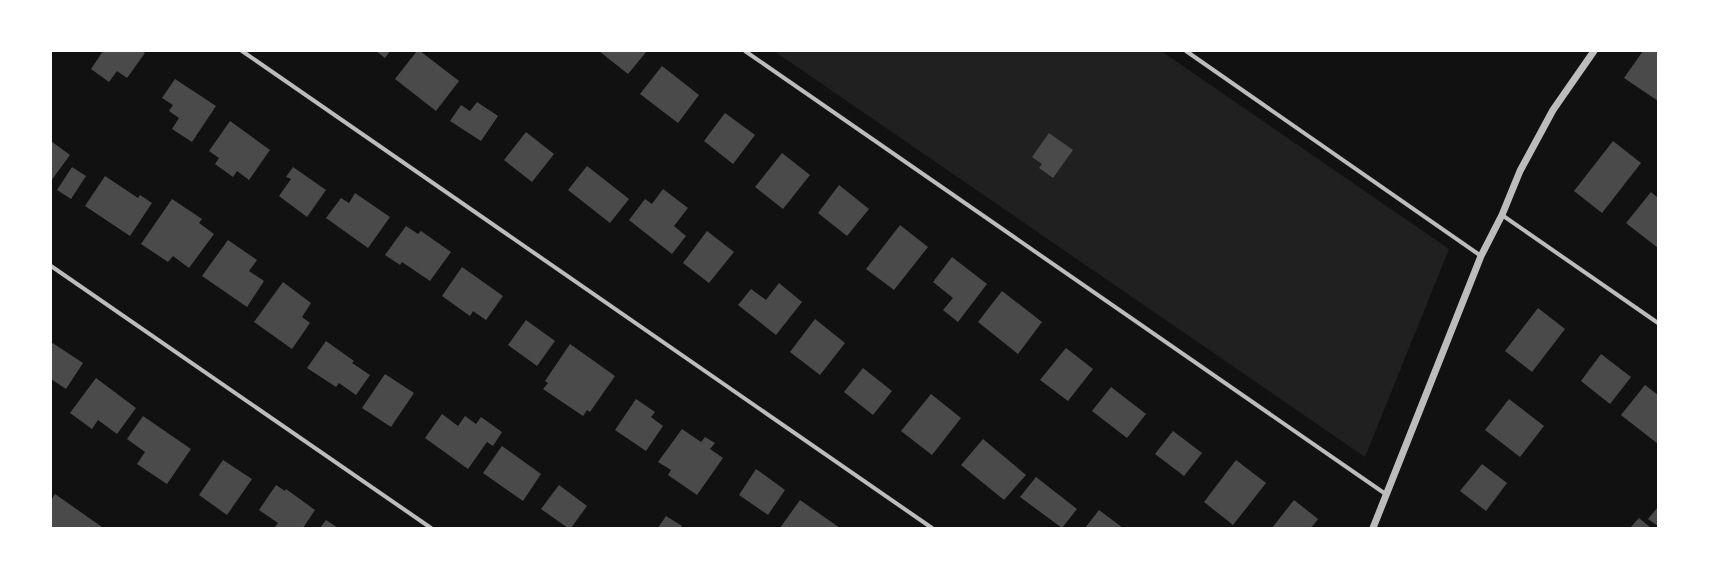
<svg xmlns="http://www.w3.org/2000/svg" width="1709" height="579" viewBox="0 0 1709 579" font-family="Roboto,sans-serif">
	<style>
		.green { fill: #202020 }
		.building { fill: #4a4a4a }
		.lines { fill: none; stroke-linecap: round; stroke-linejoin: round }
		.minor { stroke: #bcbcbc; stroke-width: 4 }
		.tertiary { stroke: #bcbcbc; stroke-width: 7 }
	</style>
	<rect width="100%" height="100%" fill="#111"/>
	<path class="green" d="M774,51h387l288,198 -84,208z"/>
	<g class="building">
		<path d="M103,51h39l3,2 -18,25 -10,-7 -8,11 -18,-13z"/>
		<path d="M376,51h14l-5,7z"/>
		<path d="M417,51h3l39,30 -23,30 -41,-32z"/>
		<path d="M599,51h48l-19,23z"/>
		<path d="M1643,51h15v50l-34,-23z"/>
		<path d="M662,66l37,29 -21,28 -38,-29z"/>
		<path d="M175,79l41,27 -24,36 -20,-13 7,-11 -10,-7 4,-6 -11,-7z"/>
		<path d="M477,102l21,14 -17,25 -31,-20 11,-16 9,6z"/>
		<path d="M725,113l30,22 -22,29 -29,-23z"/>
		<path d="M230,121l40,29 -21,30 -12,-9 -4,6 -18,-13 4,-6 -10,-7z"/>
		<path d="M526,132l28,22 -22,28 -28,-22z"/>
		<path d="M1049,133l24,17 -20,28 -14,-10 3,-4 -10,-7z"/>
		<path d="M51,141l19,14 -19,26z"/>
		<path d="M1613,141l28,22 -39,50 -28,-22z"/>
		<path d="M782,153l28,22 -27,34 -28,-22z"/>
		<path d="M587,166l42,33 -19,24 -42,-33z"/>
		<path d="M72,167l14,9 -15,23 -14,-9z"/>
		<path d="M293,167l33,23 -19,27 -28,-21 12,-17 -5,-2z"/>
		<path d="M105,176l33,22 2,-3 12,8 -22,33 -45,-30z"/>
		<path d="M839,185l30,24 -22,27 -29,-23z"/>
		<path d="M663,189l25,19 -14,18 12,10 -14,18 -43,-34 16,-21 7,5z"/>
		<path d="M1651,192l7,6v50l-32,-25z"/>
		<path d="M355,193l35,24 -22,31 -42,-30 15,-20 8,5z"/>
		<path d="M172,199l30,20 -3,4 15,11 -25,34 -16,-12 -5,6 -27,-18z"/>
		<path d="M900,225l28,22 -34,43 -28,-21z"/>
		<path d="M406,226l12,8 3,-3 30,21 -21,29 -28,-19 -2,3 -15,-10z"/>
		<path d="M707,231l27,21 -25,31 -26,-20z"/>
		<path d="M228,240l29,20 -8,11 15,10 -17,26 -45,-31z"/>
		<path d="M952,257l35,27 -29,38 -15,-12 10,-12 -20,-16z"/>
		<path d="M462,267l41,29 -17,24 -13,-9 -3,5 -28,-20z"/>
		<path d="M283,282l28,21 -9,14 8,6 -18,26 -38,-27z"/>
		<path d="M779,283l23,19 -26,33 -38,-30 13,-16 15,11z"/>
		<path d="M1002,291l40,31 -24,32 -40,-32z"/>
		<path d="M1538,308l27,21 -33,43 -27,-21z"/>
		<path d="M815,319l30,24 -25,32 -30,-23z"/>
		<path d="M526,320l29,21 -18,25 -29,-21z"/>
		<path d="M326,341l28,20 -2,2 18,12 -14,20 -17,-12 -3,4 -29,-19z"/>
		<path d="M51,342l32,21 -17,26 -15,-10z"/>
		<path d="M570,344l45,32 -25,36 -3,-2 -4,6 -40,-27 5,-6 -3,-2z"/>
		<path d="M1066,348l27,21 -25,32 -28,-21z"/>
		<path d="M1601,354l30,23 -21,27 -29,-23z"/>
		<path d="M863,368l29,23 -19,24 -29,-23z"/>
		<path d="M385,374l29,19 -23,34 -29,-19z"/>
		<path d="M96,378l40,30 -19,26 -19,-14 -6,9 -22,-16z"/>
		<path d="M1645,385l13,10v49l-37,-29z"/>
		<path d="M1111,387l35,27 -19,24 -35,-27z"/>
		<path d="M931,394l30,24 -29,37 -31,-24z"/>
		<path d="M636,399l19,13 -4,5 12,9 -17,25 -31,-21z"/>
		<path d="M1509,399l35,27 -24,31 -35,-27z"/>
		<path d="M442,414l16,12 7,-10 11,8 5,-7 21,15 -9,14 -6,-4 -19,27 -43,-31z"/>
		<path d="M143,416l48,33 -24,35 -30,-20 8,-12 -18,-13z"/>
		<path d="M682,429l19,13 4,-5 10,6 -5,6 13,9 -26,37 -29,-20 3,-5 -13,-8z"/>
		<path d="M1173,431l29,22 -18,23 -29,-22z"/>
		<path d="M983,439l43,36 -22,25 -43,-35z"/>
		<path d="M502,446l39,28 -18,27 -40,-28z"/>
		<path d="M223,460l29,19 -25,36 -28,-20z"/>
		<path d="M1236,460l30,23 -33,42 -29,-23z"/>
		<path d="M1482,464l25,19 -21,28 -26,-20z"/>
		<path d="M756,469l29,21 -17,25 -29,-20z"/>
		<path d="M1036,477l41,32 -15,19 -42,-31z"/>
		<path d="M276,485l9,6 1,-2 29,21 -12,18h-29l4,-5 -19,-13z"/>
		<path d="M559,485l28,21 -16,22h-3l-27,-19z"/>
		<path d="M55,494l47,33 -51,1v-28z"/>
		<path d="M800,500l40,28h-60z"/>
		<path d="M1294,500l24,19 -7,9h-39z"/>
		<path d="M1658,507v19l-10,-7z"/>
		<path d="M1099,510l24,18h-38z"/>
		<path d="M666,516l16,10 -1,2h-23z"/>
		<path d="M1639,518l12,10h-21z"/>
		<path d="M326,520l12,8h-18z"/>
	</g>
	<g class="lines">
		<g class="minor">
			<path d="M242,51l690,477"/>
			<path d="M745,51l642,444"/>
			<path d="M1186,51l295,205"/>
			<path d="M1502,215l156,108"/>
			<path d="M51,266l380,262"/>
		</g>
		<path class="tertiary" d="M1373,528l108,-272 21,-41 18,-44 33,-61 41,-59"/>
	</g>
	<rect width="1709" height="579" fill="none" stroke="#ffffff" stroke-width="104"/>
</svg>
